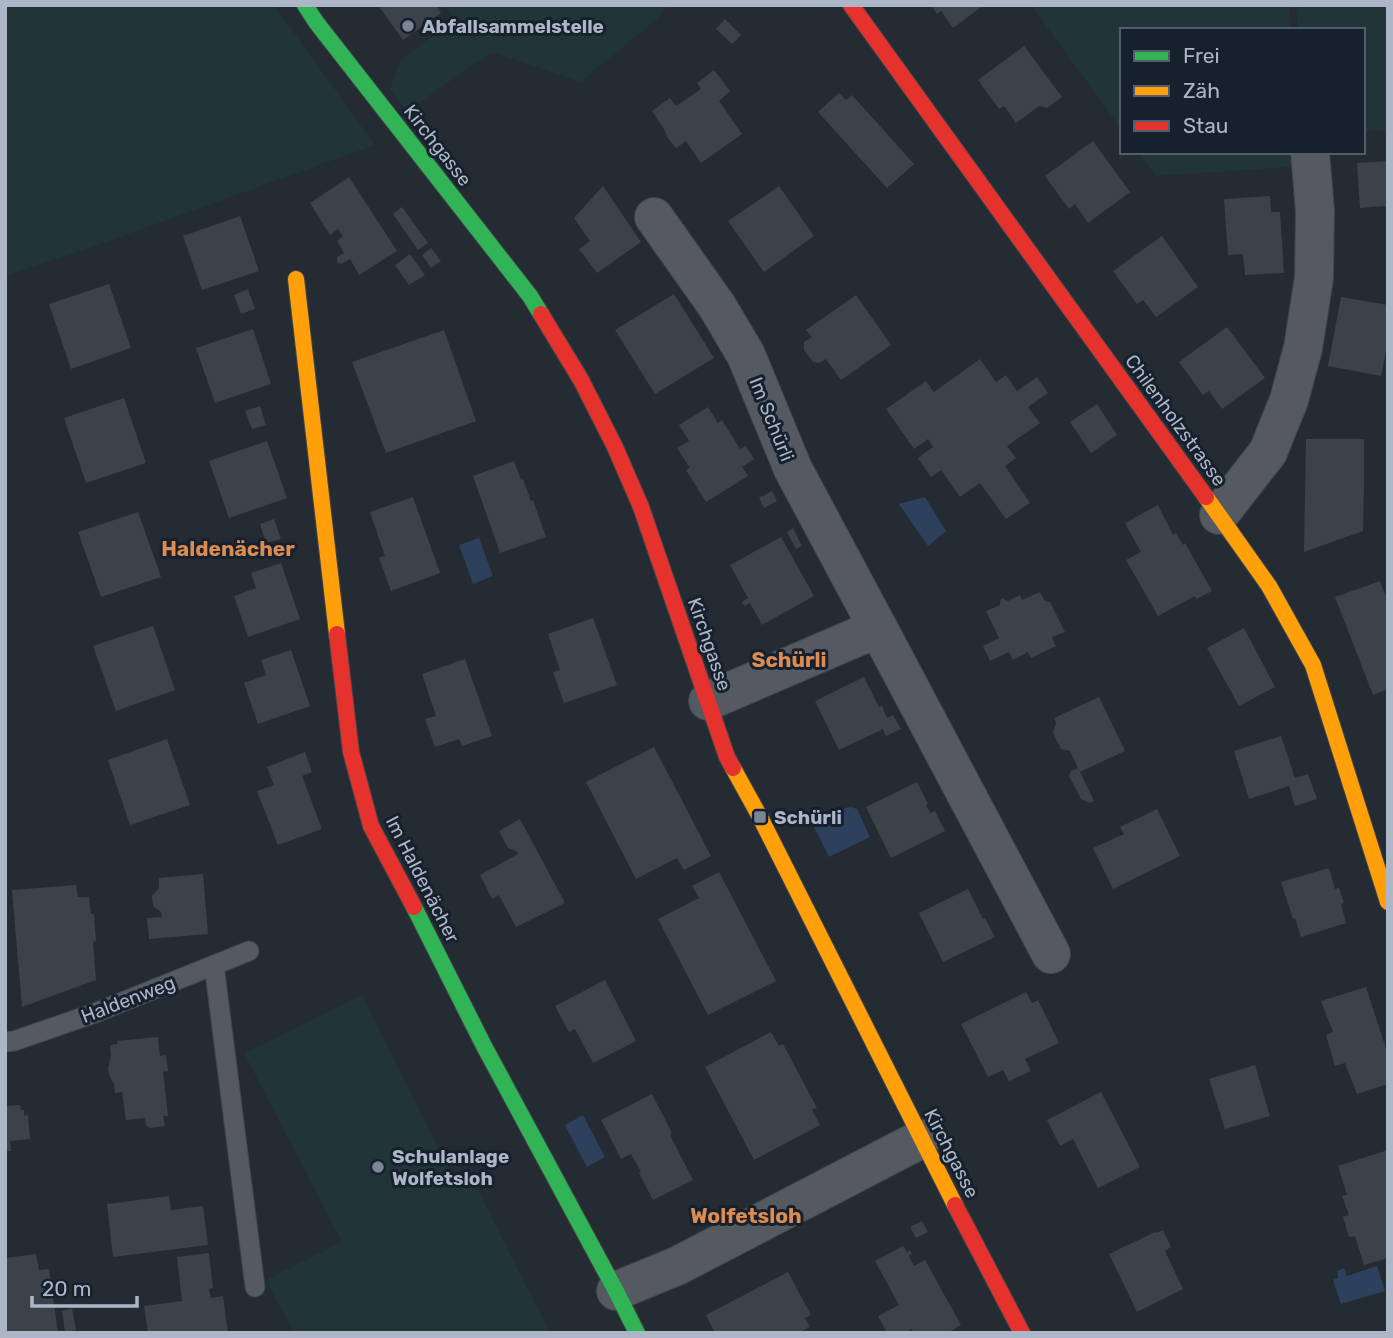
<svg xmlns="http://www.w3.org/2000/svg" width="1393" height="1338" viewBox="0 0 1393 1338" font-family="Rubik,sans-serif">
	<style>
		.green { fill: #213539 }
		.water { fill: #2d415c }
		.building { fill: #3c4249 }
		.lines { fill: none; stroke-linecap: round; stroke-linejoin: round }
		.lane-casing { stroke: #40454b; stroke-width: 21 }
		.street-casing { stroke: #40454b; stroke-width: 40 }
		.fast-casing { stroke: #40454b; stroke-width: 18 }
		.slow-casing { stroke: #40454b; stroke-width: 18 }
		.jam-casing { stroke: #40454b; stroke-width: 18 }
		.lane { stroke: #545962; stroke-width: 19 }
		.street { stroke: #545962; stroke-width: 38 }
		.fast { stroke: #30b455; stroke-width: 16 }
		.slow { stroke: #ff9f0a; stroke-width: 16 }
		.jam { stroke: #e5322d; stroke-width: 16 }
		.poi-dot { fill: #7c8593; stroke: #17212e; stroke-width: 2.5 }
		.labels { text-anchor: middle; stroke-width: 6; stroke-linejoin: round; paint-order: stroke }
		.poi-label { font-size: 19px; font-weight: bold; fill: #acb6c6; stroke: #17212e; text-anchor: start }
		.street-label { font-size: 19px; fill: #acb6c6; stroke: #17212e }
		.neighbourhood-label { font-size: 21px; font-weight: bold; fill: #dd8c51; stroke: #17212e }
	</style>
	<rect width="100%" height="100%" fill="#242b33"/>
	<g class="green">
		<path d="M5,5h269l101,140 -297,107 -73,24z"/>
		<path d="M445,5h223l-11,14 -77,63 -88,-30 -85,59 -17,-22 11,-30 54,-39z"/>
		<path d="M1031,5h258l2,25h-169v100z"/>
		<path d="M1296,5h92v125l-25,2v-102h-65z"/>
		<path d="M1138,152h162l1,14 -145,10z"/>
		<path d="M362,995l95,190 15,-7 78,155h-256l-28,-53 76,-38 -98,-189z"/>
	</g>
	<g class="water">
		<path d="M925,497l21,34 -18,15 -29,-42z"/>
		<path d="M479,538l14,38 -20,8 -14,-39z"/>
		<path d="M851,807l6,2 13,28 -41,20 -15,-30 12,-5 13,-12z"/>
		<path d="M583,1115l22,42 -18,10 -22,-42z"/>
		<path d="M1377,1266l8,25 -44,13 -8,-24 5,-2 -1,-7 7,-3 3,8z"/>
	</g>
	<g class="building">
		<path d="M378,5h58l5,8 -38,27z"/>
		<path d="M931,5h53l-31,23 -12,-17 -4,3z"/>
		<path d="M725,19l16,16 -9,9 -16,-15z"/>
		<path d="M1024,46l38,51 -15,11 -8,-2 -23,17 -12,-17 -5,3 -21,-29z"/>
		<path d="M714,70l16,21 -11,10 23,33 -41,29 -15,-22 -10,7 -9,-11 -3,-8 -12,-18 18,-13 6,8 25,-17 -4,-6z"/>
		<path d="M839,93l7,7 6,-5 62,69 -27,24 -69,-76z"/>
		<path d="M1093,141l37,51 -42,31 -13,-19 -6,5 -24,-33z"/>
		<path d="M1388,161v48l-3,-3 -25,2 -3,-45z"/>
		<path d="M349,177l48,74 -38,24 -9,-16 -9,5 -4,-2v-5l7,-4 -7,-12 6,-5 -5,-7 -8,6 -20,-32z"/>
		<path d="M603,186l38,56 -44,31 -18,-24 11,-8 -16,-23z"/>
		<path d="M779,186l35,50 -50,36 -36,-51z"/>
		<path d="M1270,196l1,16h9l4,61 -39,2 -2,-21 -15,1 -4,-56z"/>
		<path d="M402,207l26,36 -10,7 -25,-36z"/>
		<path d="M240,216l19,55 -57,19 -19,-54z"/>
		<path d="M1162,236l36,51 -42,30 -13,-17 -6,4 -24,-33z"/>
		<path d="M431,248l10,13 -10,7 -9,-13z"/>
		<path d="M410,254l15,21 -16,10 -14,-20z"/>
		<path d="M109,284l22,64 -60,21 -22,-65z"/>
		<path d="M248,289l7,20 -14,5 -7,-19z"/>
		<path d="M674,294l40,64 -59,36 -40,-64z"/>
		<path d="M856,295l35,50 -50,35 -15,-21 -7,4 -6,-1 -9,-12v-8l8,-5 -6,-7z"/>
		<path d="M1341,297l47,8v36l-7,35 -53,-10z"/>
		<path d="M1227,327l38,51 -43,31 -13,-18 -6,4 -24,-33z"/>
		<path d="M253,329l18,55 -56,19 -19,-55z"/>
		<path d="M444,330l32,91 -90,32 -34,-91z"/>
		<path d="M980,359l16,23 10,-7 11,16 20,-14 11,16 -20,14 12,16 -33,23 9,12 -11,8 25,37 -24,16 -26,-36 -20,14 -19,-27 -10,7 -13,-19 15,-11 -5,-8 -14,10 -28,-40 40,-28 8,11z"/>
		<path d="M124,398l22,65 -60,20 -22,-65z"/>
		<path d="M1097,404l20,31 -26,18 -21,-31z"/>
		<path d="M260,406l6,19 -14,4 -7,-18z"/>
		<path d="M708,407l10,16 4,-3 18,29 6,-3 8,13 -12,8 6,9 -42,26 -20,-32 4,-2 -13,-20 12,-7 -10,-16z"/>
		<path d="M1306,439h58v48l-1,44 -59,21z"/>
		<path d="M267,441l20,57 -58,20 -20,-57z"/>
		<path d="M514,461l7,19 2,-1 8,22 2,-1 13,37 -46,16 -27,-77z"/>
		<path d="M772,491l5,10 -13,7 -5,-10z"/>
		<path d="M413,497l27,76 -49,18 -12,-33 6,-2 -15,-44z"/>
		<path d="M1158,505l15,30 3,-2 7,12 2,-2 27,48 -16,8 -1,-3 -37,20 -32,-56 15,-8 -16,-29z"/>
		<path d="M138,512l23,65 -60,20 -23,-65z"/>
		<path d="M274,519l7,20 -15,4 -6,-19z"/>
		<path d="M793,528l9,18 -6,3 -9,-17z"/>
		<path d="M781,537l33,59 -52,29 -12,-22 -5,3 -3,-4 6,-4 -18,-33z"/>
		<path d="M281,563l19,56 -52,18 -14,-41 22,-8 -5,-15z"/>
		<path d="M1380,581l8,21v87l-15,6 -38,-98z"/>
		<path d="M1040,592l5,9 5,1 15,30 -13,5 4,9 -25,12 -3,-6 -15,8 -4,-8 -19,9 -7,-15 16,-8 -13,-27 14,-6 1,-7 7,3 12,-6 2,5z"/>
		<path d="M593,618l24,67 -53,18 -11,-31 7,-2 -12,-36z"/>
		<path d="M153,626l22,64 -59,21 -23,-65z"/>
		<path d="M1244,628l31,59 -36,19 -32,-58z"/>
		<path d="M291,650l19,56 -52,18 -14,-41 22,-8 -5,-15z"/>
		<path d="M465,659l27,77 -30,10 -3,-7 -24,8 -10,-28 11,-3 -14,-42z"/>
		<path d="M864,677l15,30 3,-1 5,12 6,-3 8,14 -15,7 -3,-7 -44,21 -24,-49z"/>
		<path d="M1099,697l26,54 -45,21 14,29 -4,2 -9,-4 -12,-23 2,-5 7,-3 -8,-17 -9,-2 -8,-16 3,-10 -2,-5z"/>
		<path d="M1281,736l14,42 13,-4 9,25 -22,7 -6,-20 -40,13 -15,-48z"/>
		<path d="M167,739l23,66 -60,20 -22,-65z"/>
		<path d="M654,747l57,109 -27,14 -7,-12 -41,21 -50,-97z"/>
		<path d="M305,752l7,20 -10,4 20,53 -44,16 -21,-54 17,-6 -7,-18z"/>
		<path d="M917,782l11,22 -2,1 4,8 5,-2 10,20 -54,27 -25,-51z"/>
		<path d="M1157,809l23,47 -67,33 -20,-41 31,-14 -4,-7z"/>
		<path d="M520,819l45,84 -49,24 -17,-32 -7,4 -12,-24 38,-21 -2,-3 -8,-3 -9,-17z"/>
		<path d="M1329,868l6,21 4,-1 5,15 -3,1 5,19 -45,14 -6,-19 -2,1 -12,-37z"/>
		<path d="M719,872l57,109 -68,34 -50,-96 41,-21 -7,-12z"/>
		<path d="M203,874l5,60 -59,5 -2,-21 15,-1 -1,-5 -8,-6 -1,-10 7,-8v-10z"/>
		<path d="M76,885l2,12h11l2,17h3l2,27 -3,1 3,38 -74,27 -10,-117z"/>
		<path d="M968,889l15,30 2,-1 10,19 -52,25 -24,-49z"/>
		<path d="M605,980l31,61 -43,22 -18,-34 -6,3 -14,-26z"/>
		<path d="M1366,987l22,68v29l-31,10 -12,-31 -10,3 -9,-31 7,-3 -12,-31z"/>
		<path d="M1026,992l6,11 6,-3 21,43 -34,16 6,12 -22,10 -6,-11 -15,7 -27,-53z"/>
		<path d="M771,1032l8,14 4,-2 34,64 -5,2 8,15 -66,35 -49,-93z"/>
		<path d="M158,1037l2,19 6,-1 2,16 -5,1 5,44h-5l2,10 -15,2 -4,-3 -1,-7 -19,2 -4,-28 -7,1 -1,-9 -4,-7 -2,-8 3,-14 -1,-10 7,-1v-3z"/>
		<path d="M1255,1065l15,51 -45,13 -16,-50z"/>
		<path d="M1101,1092l39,75 -42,21 -25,-49 -13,7 -13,-26z"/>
		<path d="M652,1094l20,39 -2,2 23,45 -40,20 -14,-27 2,-1 -10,-18 -10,5 -20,-39z"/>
		<path d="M20,1105l1,5h3v6l4,-1 2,24 -20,2 1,10h-6v-45z"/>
		<path d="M1388,1150v108l-24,7 -9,-29 -6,1 -6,-20 6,-2 -7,-19 5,-1 -9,-29z"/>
		<path d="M169,1196l2,14 32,-4 5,39 -95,12 -6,-53z"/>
		<path d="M922,1221l6,11 -12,6 -6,-11z"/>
		<path d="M1163,1230l8,17 -6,4 18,38 -46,23 -28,-58 46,-22 1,1z"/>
		<path d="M903,1246l4,6 3,-2 2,4 -3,2 5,10 11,-6 36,65 -14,8h-29l-2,-3 -3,2 -1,-3 -8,4h-17l-9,-17 21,-11 -24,-44z"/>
		<path d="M209,1253l4,35 -4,1 2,9 12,-2 5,37h-80l-4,-27 38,-5 -5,-44z"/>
		<path d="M36,1254l3,16 10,-1 9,64h-53v-75z"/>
		<path d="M788,1272l23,43 -6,3 5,9 -12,6h-83l-9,-18z"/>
		<path d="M72,1308l4,22 -11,2 -3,-21z"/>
	</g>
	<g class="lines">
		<defs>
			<g id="lane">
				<path d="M214,965l41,322"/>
				<path d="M5,1042l9,-1 81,-28 154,-62"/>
			</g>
			<g id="street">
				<path d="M654,217l63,89 29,49 47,114 85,159"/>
				<path d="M1219,515l49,-63 21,-52 14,-52 11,-70 1,-67 -5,-59"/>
				<path d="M708,701l170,-73 173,326"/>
				<path d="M616,1291l61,-25 244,-127"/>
			</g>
			<g id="fast">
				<path d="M305,5l11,17 214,274 11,18"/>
				<path d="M414,907l70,139 132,245 21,42"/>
			</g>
			<g id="slow">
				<path d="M296,279l41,355"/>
				<path d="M1206,497l63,89 44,79 75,237"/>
				<path d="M733,768l27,49 195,388"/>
			</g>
			<g id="jam">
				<path d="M851,5l355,492"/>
				<path d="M541,314l40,66 34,67 26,60 86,250 6,11"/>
				<path d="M337,634l14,118 20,74 43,81"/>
				<path d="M955,1205l67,128"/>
			</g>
		</defs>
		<use href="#lane" class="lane-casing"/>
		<use href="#street" class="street-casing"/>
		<use href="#fast" class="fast-casing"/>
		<use href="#slow" class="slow-casing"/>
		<use href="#jam" class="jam-casing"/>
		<use href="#lane" class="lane"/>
		<use href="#street" class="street"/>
		<use href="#fast" class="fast"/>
		<use href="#slow" class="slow"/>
		<use href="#jam" class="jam"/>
	</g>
	<g class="poi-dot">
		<circle cx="408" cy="26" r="7"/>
		<rect x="753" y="810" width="14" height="14" rx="3.5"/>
		<circle cx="378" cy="1167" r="7"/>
	</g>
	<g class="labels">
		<g class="poi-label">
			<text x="422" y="33">Abfallsammelstelle</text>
			<text x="774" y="824">Schürli</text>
			<text x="392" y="1163">Schulanlage<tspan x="392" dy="22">Wolfetsloh</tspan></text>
		</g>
		<g class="street-label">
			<text transform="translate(438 145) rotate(52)" y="7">Kirchgasse</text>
			<text transform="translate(772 419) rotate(68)" y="7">Im Schürli</text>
			<text transform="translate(1176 420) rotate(54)" y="7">Chilenholzstrasse</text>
			<text transform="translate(710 644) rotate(71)" y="7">Kirchgasse</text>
			<text transform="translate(423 879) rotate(63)" y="7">Im Haldenächer</text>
			<text transform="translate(128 999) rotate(-21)" y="7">Haldenweg</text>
			<text transform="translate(952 1153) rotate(63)" y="7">Kirchgasse</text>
		</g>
		<g class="neighbourhood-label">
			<text x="228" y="556">Haldenächer</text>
			<text x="789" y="667">Schürli</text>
			<text x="746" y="1223">Wolfetsloh</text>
		</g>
	</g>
	<rect width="1393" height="1338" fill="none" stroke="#acb6c6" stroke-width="14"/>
	<rect x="1120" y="28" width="245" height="126" fill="#17212e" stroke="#535d6b" stroke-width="2"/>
	<rect x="1134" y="51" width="35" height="10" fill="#30b455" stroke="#535d6b" stroke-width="2"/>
	<text x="1183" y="63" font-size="21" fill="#acb6c6">Frei</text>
	<rect x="1134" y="86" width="35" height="10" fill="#ff9f0a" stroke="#535d6b" stroke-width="2"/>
	<text x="1183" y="98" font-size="21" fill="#acb6c6">Zäh</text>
	<rect x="1134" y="121" width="35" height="10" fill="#e5322d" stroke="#535d6b" stroke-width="2"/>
	<text x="1183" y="133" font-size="21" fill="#acb6c6">Stau</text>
	<path d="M32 1296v10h105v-10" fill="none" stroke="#acb6c6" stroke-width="3.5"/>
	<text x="42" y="1296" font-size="21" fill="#acb6c6" stroke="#17212e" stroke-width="5" paint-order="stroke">20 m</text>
</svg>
